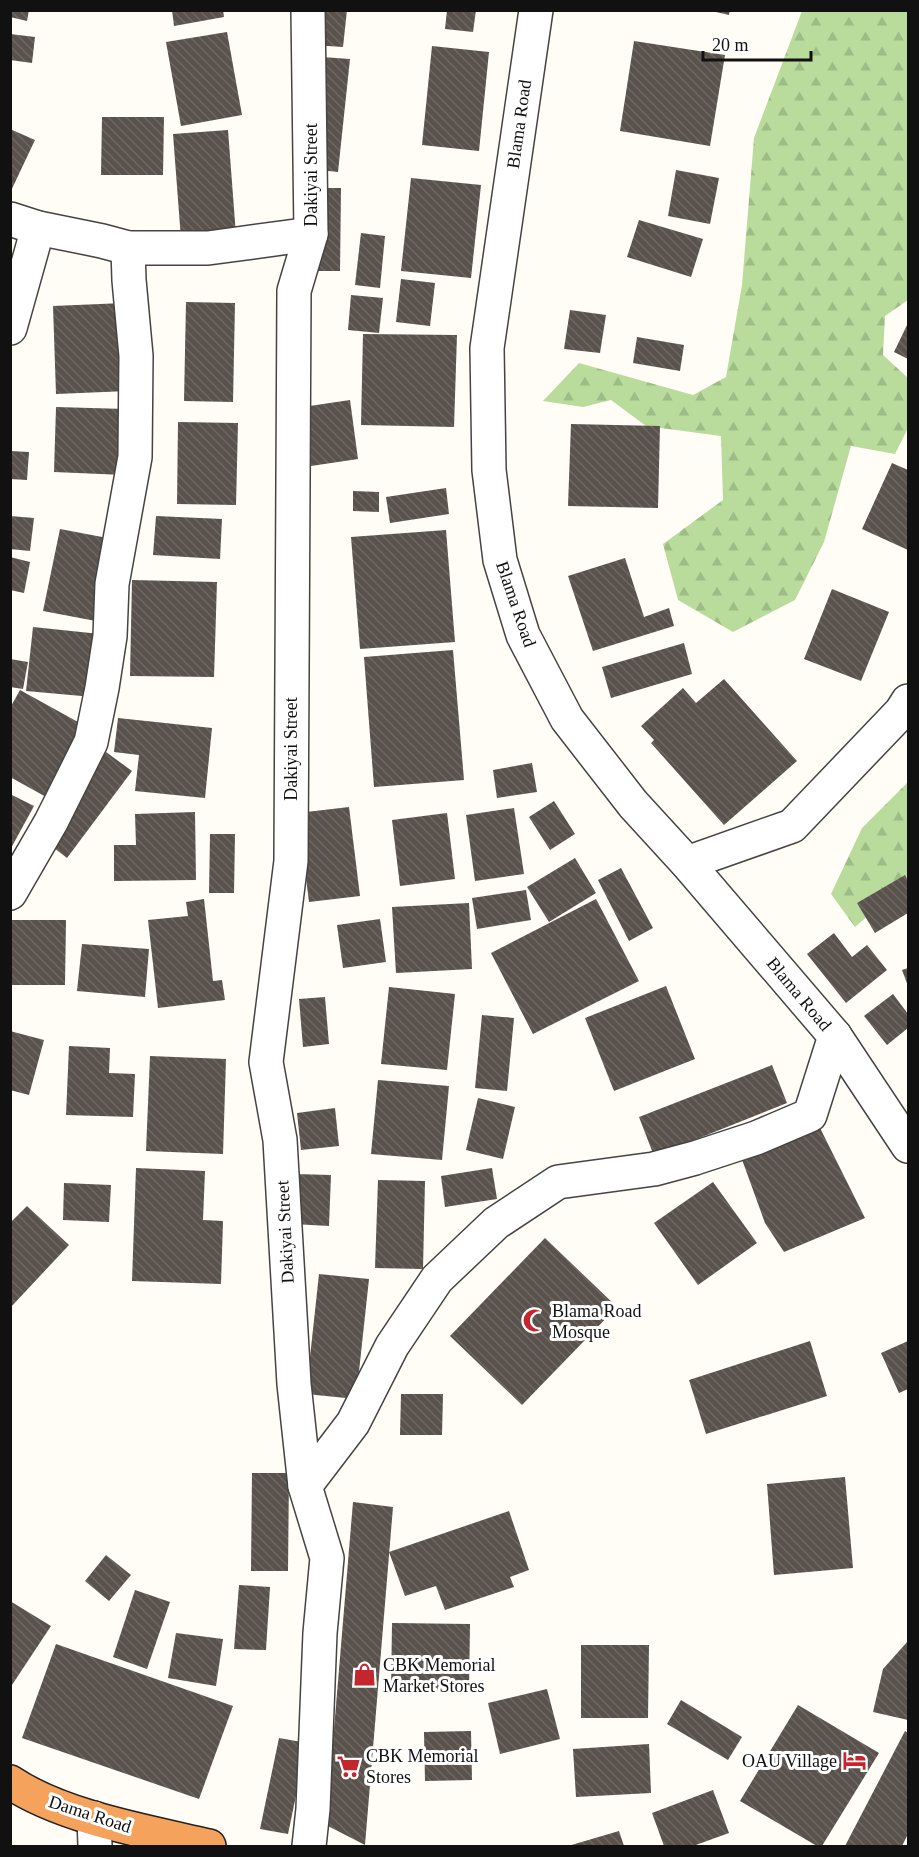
<svg xmlns="http://www.w3.org/2000/svg" width="919" height="1857" viewBox="0 0 919 1857" font-family="Georgia,serif">
	<style>
		.forest { fill: url(#forest-firs) }
		.building { fill: url(#building-back-hatch) }
		.lines { fill: none; stroke-linecap: round; stroke-linejoin: round }
		.minor-casing { stroke: #444; stroke-width: 36 }
		.highway-casing { stroke: #222; stroke-width: 36 }
		.minor { stroke: #fff; stroke-width: 33 }
		.highway { stroke: #f5a25d; stroke-width: 33 }
		.labels { text-anchor: middle; stroke-width: 6; stroke-linejoin: round; paint-order: stroke }
		.street-label { font-size: 18px; fill: #111; stroke: #fff }
		.poi-label { font-size: 18px; fill: #111; stroke: #fff; text-anchor: start }
	</style>
	<defs>
		<pattern id="forest-firs" width="22" height="20" patternUnits="userSpaceOnUse" patternTransform="scale(1.5)"><rect width="22" height="20" fill="#b9dc9c"/><path d="M5 1l3.5 6h-7zM16 11l3.5 6h-7z" fill="#9ebc85"/></pattern>
		<pattern id="building-back-hatch" width="6" height="6" patternUnits="userSpaceOnUse" patternTransform="scale(1.5)"><rect width="6" height="6" fill="#5a524d"/><path d="M-1 5l2 2M0 0l6 6M5-1l2 2" fill="none" stroke="#6d6662"/></pattern>
	</defs>
	<rect width="100%" height="100%" fill="#fffdf5"/>
	<g class="forest">
		<path d="M802,11h106v289l-23,16 -2,39 25,23v50l-13,26 -44,-8 -27,96 -29,58 -62,32 -55,-32 -15,-56 60,-44 -2,-64 -75,-10 -35,-26 -28,7 -40,-6 36,-38 114,32 33,-18 16,-92 12,-147z"/>
		<path d="M908,782v105l-12,4 -41,36 -24,-33 31,-66z"/>
	</g>
	<g class="building">
		<path d="M10,10h19l-2,11 -17,-4z"/>
		<path d="M172,10h51l1,7 -50,9z"/>
		<path d="M317,10h30l-4,37 -30,-2z"/>
		<path d="M447,10h29l-3,22 -28,-3z"/>
		<path d="M707,10h23l-1,5z"/>
		<path d="M227,32l15,83 -61,11 -15,-84z"/>
		<path d="M10,34l25,3 -3,26 -22,-3z"/>
		<path d="M634,41l91,14 -15,91 -90,-15z"/>
		<path d="M432,46l57,6 -10,99 -57,-6z"/>
		<path d="M322,57l28,2 -12,113 -28,-3z"/>
		<path d="M102,117h62l-1,58h-62z"/>
		<path d="M10,129l25,11 -25,53z"/>
		<path d="M228,130l8,105 -55,4 -8,-105z"/>
		<path d="M676,170l43,8 -9,46 -42,-8z"/>
		<path d="M411,178l70,7 -10,93 -70,-7z"/>
		<path d="M319,188h22l-1,83h-22z"/>
		<path d="M639,220l64,19 -12,38 -64,-20z"/>
		<path d="M361,233l24,3 -5,52 -25,-3z"/>
		<path d="M401,279l34,4 -5,43 -34,-4z"/>
		<path d="M351,295l32,3 -4,35 -31,-3z"/>
		<path d="M186,302l49,1 -2,99 -49,-1z"/>
		<path d="M124,303l4,88 -72,3 -3,-88z"/>
		<path d="M570,310l36,5 -6,38 -36,-4z"/>
		<path d="M908,323v36l-14,-7z"/>
		<path d="M363,334l94,1 -3,92 -93,-2z"/>
		<path d="M637,337l47,8 -4,26 -47,-8z"/>
		<path d="M350,400l8,59 -47,7 -8,-59z"/>
		<path d="M56,407l70,2 -2,66 -70,-3z"/>
		<path d="M178,422l60,1 -2,82 -59,-1z"/>
		<path d="M571,424l89,2 -2,82 -90,-2z"/>
		<path d="M10,451l19,1 -2,28 -17,-1z"/>
		<path d="M892,463l16,7v80l-46,-21z"/>
		<path d="M446,488l3,26 -59,9 -4,-26z"/>
		<path d="M353,491l26,1v20l-26,-1z"/>
		<path d="M10,516l24,2 -4,33 -20,-2z"/>
		<path d="M156,516l66,3 -2,40 -67,-4z"/>
		<path d="M60,529l58,11 -17,82 -58,-11z"/>
		<path d="M446,530l9,112 -95,7 -9,-112z"/>
		<path d="M10,557l20,5 -6,31 -14,-3z"/>
		<path d="M625,558l19,59 25,-9 5,18 -81,25 -25,-75z"/>
		<path d="M132,580l85,2 -3,95 -84,-1z"/>
		<path d="M832,589l57,23 -28,69 -57,-22z"/>
		<path d="M33,627l67,7 -7,63 -67,-6z"/>
		<path d="M684,643l8,31 -81,24 -9,-31z"/>
		<path d="M453,650l11,130 -90,7 -10,-130z"/>
		<path d="M10,659l18,3 -5,27 -13,-2z"/>
		<path d="M724,679l73,82 -73,64 -73,-82 3,-3 -13,-14 42,-38 13,15z"/>
		<path d="M20,690l67,37 -39,71 -38,-21v-69z"/>
		<path d="M118,718l94,10 -7,70 -70,-7 4,-36 -25,-3z"/>
		<path d="M106,752l26,19 -65,87 -26,-20z"/>
		<path d="M532,763l5,29 -40,6 -4,-28z"/>
		<path d="M10,794l24,12 -24,44z"/>
		<path d="M554,801l21,33 -25,16 -21,-33z"/>
		<path d="M349,807l11,89 -51,6 -11,-89z"/>
		<path d="M514,808l10,66 -49,7 -9,-66z"/>
		<path d="M195,812l1,68 -82,1v-36h22l-1,-31z"/>
		<path d="M447,813l8,66 -55,7 -8,-66z"/>
		<path d="M210,834h25l-1,59h-25z"/>
		<path d="M575,858l21,35 -47,29 -22,-35z"/>
		<path d="M621,868l32,60 -24,13 -31,-61z"/>
		<path d="M905,875l3,6v32l-33,20 -18,-30z"/>
		<path d="M526,890l5,30 -54,9 -5,-31z"/>
		<path d="M204,899l9,82 9,-1 3,20 -67,8 -10,-88 40,-4 -2,-14z"/>
		<path d="M596,899l43,82 -106,53 -42,-81z"/>
		<path d="M469,903l3,66 -76,4 -4,-66z"/>
		<path d="M380,919l6,43 -43,6 -6,-43z"/>
		<path d="M10,920h56l-1,65h-55z"/>
		<path d="M834,933l18,24 15,-12 20,25 -41,33 -39,-49z"/>
		<path d="M82,944l67,5 -4,48 -68,-6z"/>
		<path d="M908,968v18l-6,-16z"/>
		<path d="M666,986l29,73 -81,32 -29,-73z"/>
		<path d="M389,987l66,7 -8,76 -66,-6z"/>
		<path d="M893,994l15,20v14l-21,17 -23,-29z"/>
		<path d="M325,997l4,47 -26,3 -4,-48z"/>
		<path d="M482,1015l32,3 -7,73 -32,-3z"/>
		<path d="M10,1031l34,9 -15,55 -19,-5z"/>
		<path d="M69,1046l41,2 -1,25 26,1 -2,43 -67,-2z"/>
		<path d="M150,1056l76,3 -3,95 -77,-3z"/>
		<path d="M772,1065l15,38 -133,53 -15,-39z"/>
		<path d="M378,1080l71,6 -7,74 -71,-6z"/>
		<path d="M478,1098l37,9 -12,52 -37,-9z"/>
		<path d="M335,1108l4,38 -38,4 -4,-37z"/>
		<path d="M819,1126l46,92 -81,34 -19,-29 -25,-69z"/>
		<path d="M136,1168l69,3 -2,49 20,1 -2,63 -89,-3z"/>
		<path d="M492,1168l5,31 -52,8 -4,-31z"/>
		<path d="M295,1174l36,1 -2,51 -36,-2z"/>
		<path d="M378,1180l47,1 -2,88 -48,-1z"/>
		<path d="M713,1182l44,61 -59,42 -44,-62z"/>
		<path d="M64,1183l47,2 -2,37 -46,-2z"/>
		<path d="M27,1206l42,39 -59,63v-85z"/>
		<path d="M545,1238l72,69 -95,98 -72,-69z"/>
		<path d="M319,1274l50,5 -13,120 -50,-5z"/>
		<path d="M810,1341l17,55 -121,38 -17,-54z"/>
		<path d="M908,1341v48l-9,4 -18,-40z"/>
		<path d="M401,1394h42l-1,41h-42z"/>
		<path d="M252,1473h37l-1,98h-37z"/>
		<path d="M845,1477l8,91 -79,7 -7,-91z"/>
		<path d="M353,1502l40,5 -28,338 -39,-20z"/>
		<path d="M509,1511l20,59 -19,7 4,10 -69,23 -9,-24 -31,10 -16,-44z"/>
		<path d="M106,1555l25,20 -22,26 -24,-20z"/>
		<path d="M239,1585l31,2 -4,63 -32,-1z"/>
		<path d="M135,1590l35,12 -23,67 -34,-12z"/>
		<path d="M10,1601l41,25 -41,62z"/>
		<path d="M392,1623l78,1 -1,68 -78,-1z"/>
		<path d="M176,1633l47,6 -7,47 -48,-8z"/>
		<path d="M908,1641v79l-35,-8 10,-43z"/>
		<path d="M56,1644l177,62 -34,93 -177,-61z"/>
		<path d="M581,1645h68l-1,73h-67z"/>
		<path d="M547,1689l13,50 -60,15 -12,-51z"/>
		<path d="M681,1700l61,37 -14,23 -61,-36z"/>
		<path d="M798,1705l81,48 -57,93h-5l-77,-45z"/>
		<path d="M471,1731l1,49 -47,1 -1,-49z"/>
		<path d="M905,1731l3,2v101l-6,12h-57z"/>
		<path d="M279,1738l28,5 -19,91 -28,-5z"/>
		<path d="M649,1744l2,49 -75,4 -3,-48z"/>
		<path d="M713,1790l16,43 -36,13h-29l-12,-33z"/>
		<path d="M619,1831l5,15h-56z"/>
	</g>
	<g class="lines">
		<defs>
			<g id="minor">
				<path d="M308,10l3,224 -17,57 -3,570 -25,201 14,78 14,244 11,102 22,72 -7,75 -7,176 -4,37"/>
				<path d="M536,10l-49,338 2,122 11,90 23,75 44,84 66,85 54,59 148,173 73,110"/>
				<path d="M10,219l28,9 64,13 26,7h80l103,-14"/>
				<path d="M10,328l28,-100"/>
				<path d="M687,863l105,-37 109,-114 7,-11"/>
				<path d="M10,893l41,-71 40,-80 11,-54 8,-52 2,-52 23,-127 1,-101 -7,-76 -1,-32"/>
				<path d="M305,1486l48,-63 39,-77 45,-67 59,-56 62,-41 96,-13 41,-11 61,-20 54,-23 25,-79"/>
				<path d="M94,1818l1,28"/>
			</g>
			<path id="highway" d="M10,1782c52,35 138,50 199,64"/>
		</defs>
		<use href="#minor" class="minor-casing"/>
		<use href="#highway" class="highway-casing"/>
		<use href="#minor" class="minor"/>
		<use href="#highway" class="highway"/>
	</g>
	<defs>
		<symbol id="mosque-bare" viewBox="-9 -9 18 18"><path d="M3.5-4.9A6 6 0 1 0 3.5 4.9A5 5 0 1 1 3.5-4.9Z" fill="#c4262e" stroke="#fff" stroke-width="2.5" paint-order="stroke"/></symbol>
		<symbol id="shop-bare" viewBox="-9 -9 18 18"><path d="M-5-2.5h2.3a2.7 3.5 0 0 1 5.4 0H5L5.5 6h-11ZM-1.5-2.5h3a1.5 2.3 0 0 0-3 0Z" fill="#c4262e" stroke="#fff" stroke-width="2.5" paint-order="stroke"/></symbol>
		<symbol id="hotel-bare" viewBox="-9 -9 18 18"><path d="M-6-4.5h1.5V1H6V5H4.5V3h-9V5H-6ZM-4 0a1.8 1.8 0 1 1 3.6 0ZM.5 0V-2.5h3Q6-2.5 6 0Z" fill="#c4262e" stroke="#fff" stroke-width="2.5" paint-order="stroke"/></symbol>
		<symbol id="supermarket-bare" viewBox="-9 -9 18 18"><path d="M-6-5.5h2.5l.6 2H6L4.5 2H-2.5L-4.4-4H-6ZM-1.5 3.2a1.3 1.3 0 1 0 .1 0ZM3 3.2a1.3 1.3 0 1 0 .1 0Z" fill="#c4262e" stroke="#fff" stroke-width="2.5" paint-order="stroke"/></symbol>
	</defs>
	<g fill-rule="evenodd">
		<use href="#mosque-bare" x="518" y="1304" width="33" height="33"/>
		<use href="#shop-bare" x="348" y="1658" width="33" height="33"/>
		<use href="#hotel-bare" x="838" y="1744" width="33" height="33"/>
		<use href="#supermarket-bare" x="332" y="1750" width="33" height="33"/>
	</g>
	<g class="labels">
		<g class="street-label">
			<text transform="translate(519 124) rotate(-82)" y="6">Blama Road</text>
			<text transform="translate(311 175) rotate(-90)" y="6">Dakiyai Street</text>
			<text transform="translate(516 604) rotate(71)" y="6">Blama Road</text>
			<text transform="translate(291 749) rotate(-90)" y="6">Dakiyai Street</text>
			<text transform="translate(799 994) rotate(50)" y="6">Blama Road</text>
			<text transform="translate(285 1232) rotate(-93)" y="6">Dakiyai Street</text>
			<text transform="translate(90 1814) rotate(18)" y="6">Dama Road</text>
		</g>
		<g class="poi-label">
			<text x="552" y="1317">Blama Road<tspan x="552" dy="21">Mosque</tspan></text>
			<text x="383" y="1671">CBK Memorial<tspan x="383" dy="21">Market Stores</tspan></text>
			<text x="366" y="1762">CBK Memorial<tspan x="366" dy="21">Stores</tspan></text>
			<text x="837" y="1767" text-anchor="end">OAU Village</text>
		</g>
	</g>
	<rect width="919" height="1857" fill="none" stroke="#111111" stroke-width="24"/>
	<path d="M703 51v9h108v-9" fill="none" stroke="#111111" stroke-width="3"/>
	<text x="712" y="51" font-size="18" fill="#111111" stroke="#ffffff" stroke-width="4.5" paint-order="stroke">20 m</text>
</svg>
